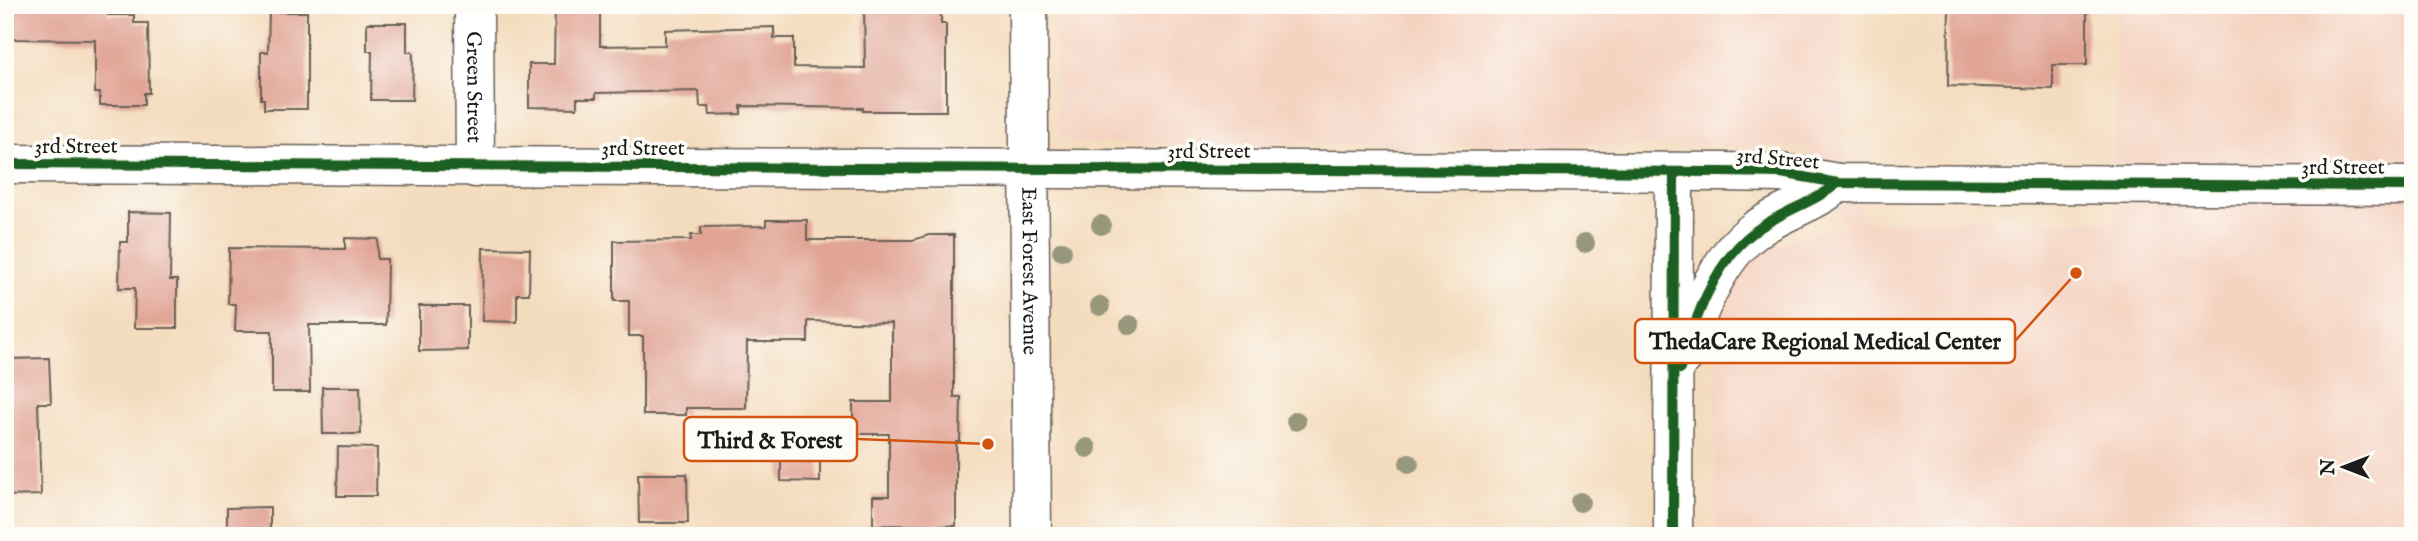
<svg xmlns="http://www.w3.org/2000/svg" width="2418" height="541" viewBox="0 0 2418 541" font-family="'IM FELL English',serif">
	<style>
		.built { fill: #f5d3c1 }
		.building { fill: #e1a595 }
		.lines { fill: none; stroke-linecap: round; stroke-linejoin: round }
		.minor-casing { stroke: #685f55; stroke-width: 41 }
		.minor { stroke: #fff; stroke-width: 38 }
		.cycleway-casing { stroke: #fdfcf7; stroke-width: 15 }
		.cycleway { stroke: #1b5e20; stroke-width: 10 }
		.tree { fill: #97977b }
		.labels { text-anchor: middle; stroke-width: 7; stroke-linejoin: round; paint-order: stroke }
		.street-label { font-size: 21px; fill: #1c1c1c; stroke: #fdfcf7 }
		.leader { fill: none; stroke: #d4530e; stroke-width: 2.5 }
		.callout-dot { fill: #d4530e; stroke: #fdfcf7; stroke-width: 2.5 }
		.callout { fill: #fdfcf7; stroke: #d4530e; stroke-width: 2.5 }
		.callout-label { font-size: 23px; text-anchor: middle; font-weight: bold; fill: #1c1c1c }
	</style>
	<rect width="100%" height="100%" fill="#fdfcf7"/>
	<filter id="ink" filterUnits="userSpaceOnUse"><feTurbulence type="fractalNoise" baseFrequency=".0143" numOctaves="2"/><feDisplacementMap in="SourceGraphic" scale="14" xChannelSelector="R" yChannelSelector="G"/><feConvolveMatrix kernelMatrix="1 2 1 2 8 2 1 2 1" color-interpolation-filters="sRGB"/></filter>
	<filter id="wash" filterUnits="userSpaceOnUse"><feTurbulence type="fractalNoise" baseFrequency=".00686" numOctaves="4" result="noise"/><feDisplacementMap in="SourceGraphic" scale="28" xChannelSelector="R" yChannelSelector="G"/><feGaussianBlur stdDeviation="1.57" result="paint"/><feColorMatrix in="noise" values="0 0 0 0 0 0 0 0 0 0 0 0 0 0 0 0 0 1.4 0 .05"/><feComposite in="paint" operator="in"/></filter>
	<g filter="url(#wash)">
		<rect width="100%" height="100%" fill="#f4dcbe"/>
		<path class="built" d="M1058,5h783l2,137 23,80 95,-3 153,3 2,-217h297v531h-698v-168l8,-66 20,-36 26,-18 30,-12 47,-9 -44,-80 -730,-4 -11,-6 -4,-10z"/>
		<g id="blocks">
			<g class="building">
				<path d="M12,5h95l1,10h26v8h14l1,70h-5v12h-44v-12h-5v-53l-83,-1z"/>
				<path d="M555,5h45v41l65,-1v-15l109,-3v11h20v29l71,1 -1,-63h77v19h5v87h-83v-3l-122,-2v8l-31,1 -1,-8h-9l-1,-16 -103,2v5h-19v10l-48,-1v-43h25z"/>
				<path d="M1949,5l138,4v56h-34v24l-105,-3z"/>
				<path d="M269,12h38v97h-43v-10h-3v-47h7z"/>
				<path d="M367,23h40v29h6l-1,48h-41l1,-49h-5z"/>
				<path d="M128,212l43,1 -1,67h7v48h-43l1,-40h-16l1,-46h8z"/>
				<path d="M766,220h41v20h106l16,-5h25v162h7l-1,45h-4v84l-83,-1v-29h16v-62h-36v-32h39v-79l-84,-2v21h-61l-1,66h-60v7h-43v-79h-14v-35h-15v-60l77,-1v-5h10v-8l65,-1z"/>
				<path d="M345,238l33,1 -1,20h10l-1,66h-77l1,67h-38v-61h-37l1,-27h-8l1,-56 116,1z"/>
				<path d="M483,248l47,1 -1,45h-12v28l-35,-1z"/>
				<path d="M419,306h49v44l-49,1z"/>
				<path d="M49,358l2,45h-13l3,92 -36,1v-73l5,-1 -2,-63z"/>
				<path d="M322,387h38l1,47h-38z"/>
				<path d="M781,444l39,1v37l-39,-1z"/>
				<path d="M338,447l39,1 -1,48h-39z"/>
				<path d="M638,474h49l1,49h-49z"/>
				<path d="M270,507v29h-43v-28z"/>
			</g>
		</g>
	</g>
	<g filter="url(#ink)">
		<use href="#blocks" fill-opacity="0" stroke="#685f55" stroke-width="2"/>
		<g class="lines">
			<defs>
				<g id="minor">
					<path id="s1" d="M474,5l1,163"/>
					<path id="s2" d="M1028,5l4,531"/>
					<path d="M5,164l1717,8 59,1 57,10 575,3"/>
					<path d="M1683,357c13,-43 34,-98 71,-126 27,-20 59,-27 84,-48"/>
					<path d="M1673,536l1,-364"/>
				</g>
			</defs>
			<use href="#minor" class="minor-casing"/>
			<use href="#minor" class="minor"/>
			<defs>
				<g id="cycleway">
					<path d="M5,164l1717,8 59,1 57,10 575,3"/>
					<path d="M1680,369c14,-47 33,-106 74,-137 26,-21 59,-28 84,-49"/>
					<path d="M1673,536l1,-364"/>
				</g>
			</defs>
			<use href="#cycleway" class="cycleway-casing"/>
			<use href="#cycleway" class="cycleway"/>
		</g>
		<g class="tree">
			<circle cx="1101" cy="225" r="10"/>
			<circle cx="1585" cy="243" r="10"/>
			<circle cx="1062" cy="251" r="10"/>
			<circle cx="1100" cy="306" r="10"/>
			<circle cx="1130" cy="325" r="10"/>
			<circle cx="1296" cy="421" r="10"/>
			<circle cx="1087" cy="448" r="10"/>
			<circle cx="1409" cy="463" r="10"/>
			<circle cx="1580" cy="502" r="10"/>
		</g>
	</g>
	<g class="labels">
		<g class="street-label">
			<text dy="7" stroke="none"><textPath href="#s1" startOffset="82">Green Street</textPath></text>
			<text x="76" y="153">3rd Street</text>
			<text x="643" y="155">3rd Street</text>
			<text x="1209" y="158">3rd Street</text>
			<text transform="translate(1778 158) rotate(5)" y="7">3rd Street</text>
			<text x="2343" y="174">3rd Street</text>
			<text dy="7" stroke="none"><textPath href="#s2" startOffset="266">East Forest Avenue</textPath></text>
		</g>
	</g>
	<path class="leader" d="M2076 273L2015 341M988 444L857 439"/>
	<g class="callout-dot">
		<circle cx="2076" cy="273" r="7"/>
		<circle cx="988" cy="444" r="7"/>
	</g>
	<g class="callout">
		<rect x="1635" y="319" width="380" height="44" rx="7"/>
		<rect x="684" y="417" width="173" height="44" rx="7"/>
	</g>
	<g class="callout-label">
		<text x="1825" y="349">ThedaCare Regional Medical Center</text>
		<text x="770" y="448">Third &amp; Forest</text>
	</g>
	<rect width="2418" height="541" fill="none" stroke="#fdfcf7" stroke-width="28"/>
	<g transform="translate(2344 467) rotate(270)" stroke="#fdfcf7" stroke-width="5" paint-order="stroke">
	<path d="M0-5L12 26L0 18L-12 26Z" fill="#1c1c1c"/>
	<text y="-10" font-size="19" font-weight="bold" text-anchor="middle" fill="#1c1c1c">N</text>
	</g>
</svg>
